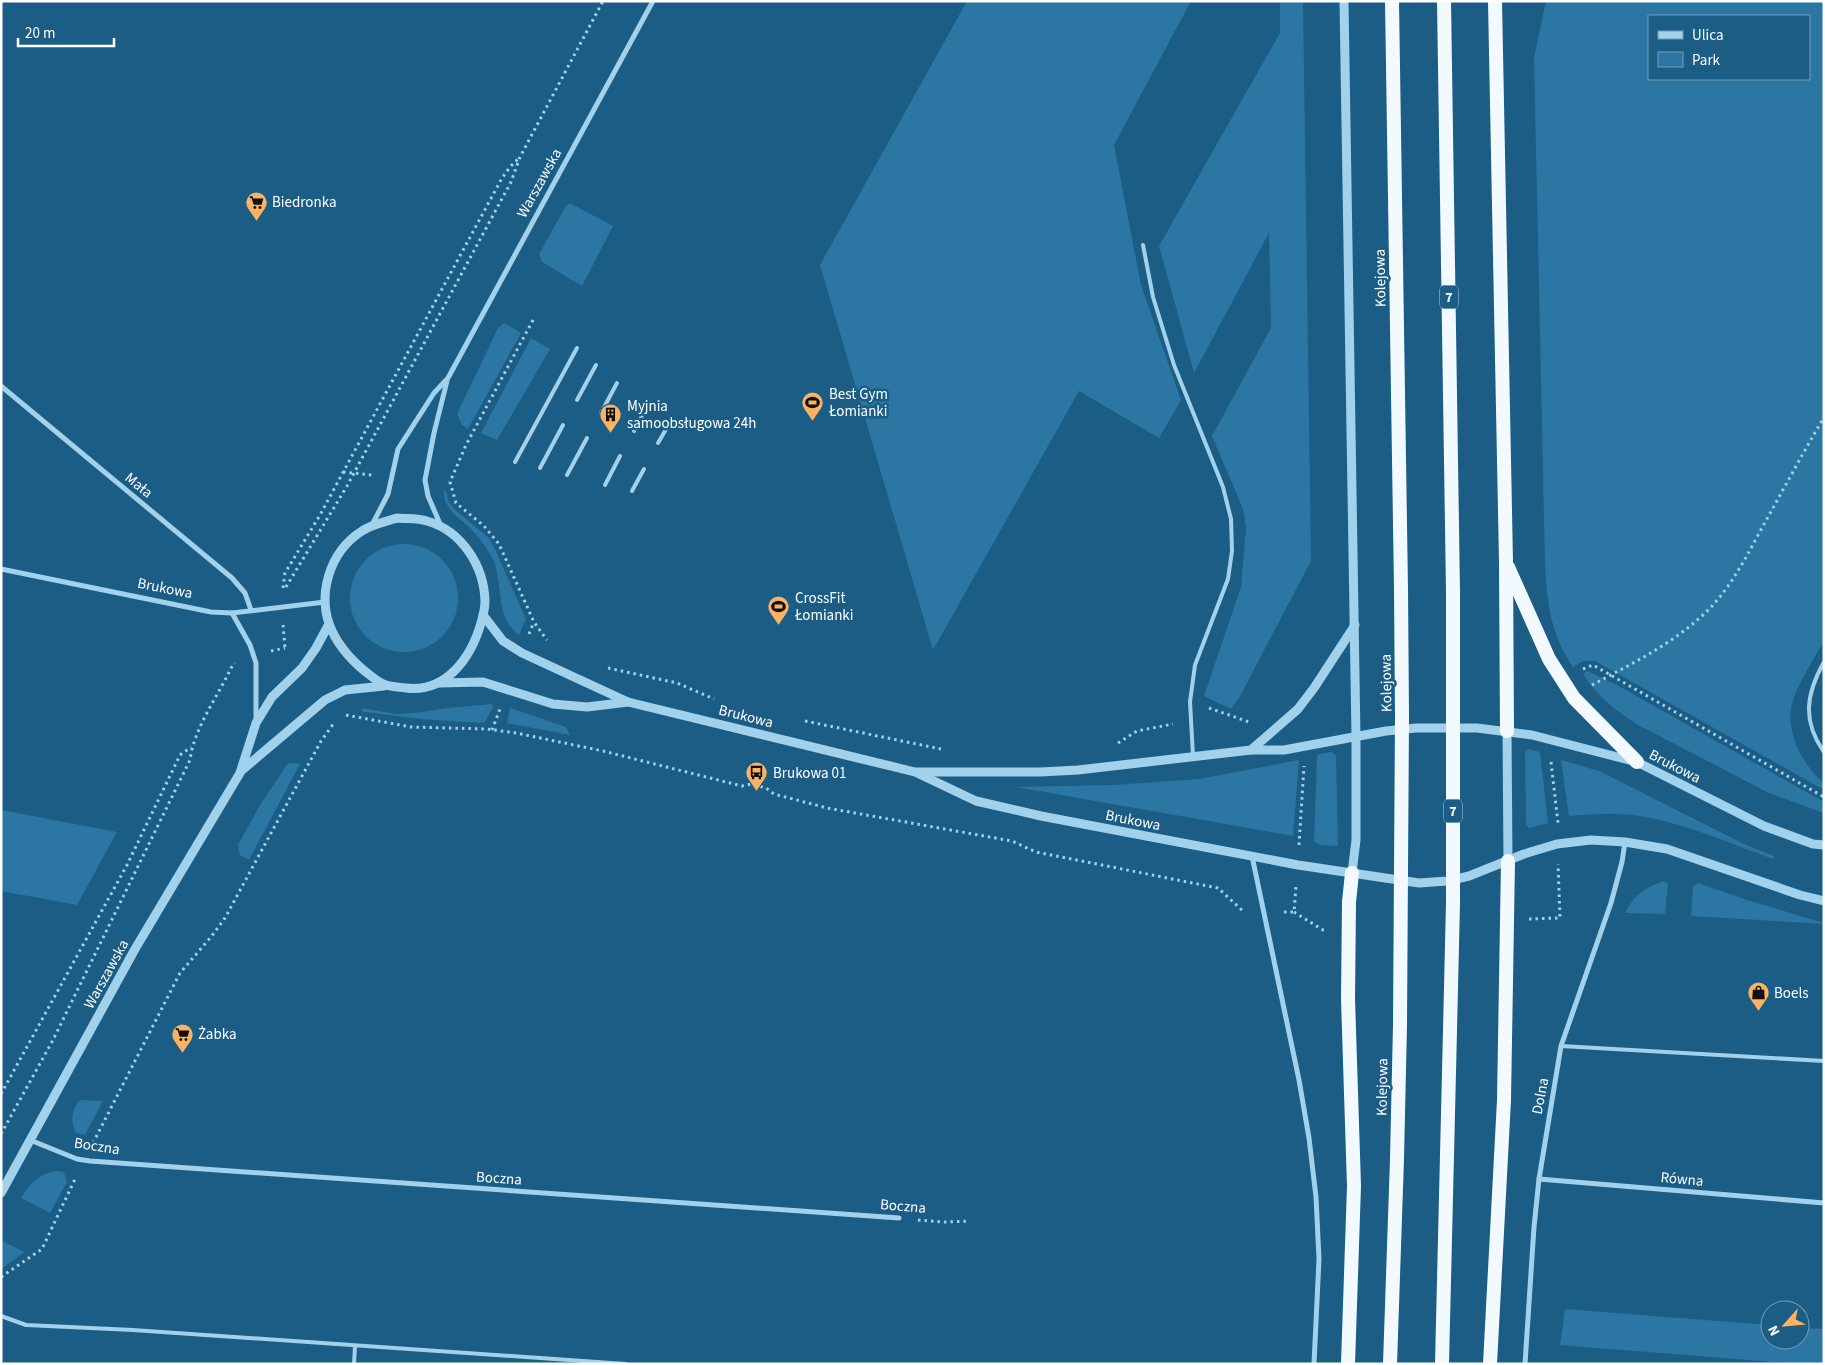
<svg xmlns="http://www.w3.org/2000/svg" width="1825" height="1365" viewBox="0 0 1825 1365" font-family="'Source Sans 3',sans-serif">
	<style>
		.green { fill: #2b76a2; fill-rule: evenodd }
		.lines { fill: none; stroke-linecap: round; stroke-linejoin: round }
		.path { stroke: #a2d1eb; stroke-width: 3; stroke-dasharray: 2.5 4; stroke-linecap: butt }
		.service { stroke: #a2d1eb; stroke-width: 4 }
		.minor { stroke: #a2d1eb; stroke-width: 5 }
		.tertiary { stroke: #a2d1eb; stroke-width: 9 }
		.trunk { stroke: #f3faff; stroke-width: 14 }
		.trunk-bridge { stroke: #f3faff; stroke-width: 14 }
		.labels { text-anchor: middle; stroke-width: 5; stroke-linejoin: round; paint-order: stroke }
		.shield { fill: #1b5d85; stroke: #bbceda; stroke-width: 1 }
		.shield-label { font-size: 14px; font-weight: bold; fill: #fff }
		.street-label { font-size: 15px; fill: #fff; stroke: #1b5d85 }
		.poi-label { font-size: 15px; fill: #fff; stroke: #1b5d85; text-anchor: start }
	</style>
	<rect width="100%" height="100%" fill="#1b5d85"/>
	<g class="green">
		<path d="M967,1h224l-77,144 27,140 40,115 -22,38 -80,-47 -146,259 -113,-385z"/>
		<path d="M1280,1h23l8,560 -72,137 -8,11 -27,-13 37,-109 5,-60 -3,-18 -31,-73 59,-108 -2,-95 -75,140 -35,-127 121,-213z"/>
		<path d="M1546,1h278v640c-10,18 -27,44 -32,63 -7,28 11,62 32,79v7l-229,-129h-12l-10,6c-22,-32 -26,-63 -28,-102l-11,-507zM1649,16h160v63h-160z"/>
		<path d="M570,203l43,23 -31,60 -40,-24 -3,-8 27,-48z"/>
		<path d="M504,323l17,10 -53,96 -6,-4 -5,-11 41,-86z"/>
		<path d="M531,338l19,11 -53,91 -16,-7z"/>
		<path d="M444,490l3,3 1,7 5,8 36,30 7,13 30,68 -7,16c-27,-20 -13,-56 -29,-81 -6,-10 -13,-19 -21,-27 -11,-10 -27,-20 -25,-37z"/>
		<circle cx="404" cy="598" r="54"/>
		<path d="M1587,671l30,14 207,117v11l-55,-20 -131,-68c-21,-13 -42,-30 -55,-51z"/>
		<path d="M492,704l1,3 -8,15 -5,1 -60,-4 -54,-7h-3l-2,-4 35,6 19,-1 33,-5z"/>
		<path d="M510,708l56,19 4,8 -63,-12z"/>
		<path d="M1528,749l12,3 8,71 -19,5 -3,-4 -1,-72z"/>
		<path d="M1332,752l4,4 2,90 -18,-1 -6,-4 3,-84 1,-3z"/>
		<path d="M1299,760l-6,76 -277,-49 98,-2 85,-6z"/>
		<path d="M1561,760l38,11 145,73 30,12 -1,3c-50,-18 -101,-42 -154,-45 -17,-1 -34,1 -50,2z"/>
		<path d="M288,763l12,1 -51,96 -9,-5 -2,-10 22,-40z"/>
		<path d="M1,810l116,22 -40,73 -76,-14z"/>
		<path d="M1664,881l4,3 -3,30 -40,-1c8,-18 21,-26 39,-32z"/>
		<path d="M1698,883l49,17 77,23v1l-133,-8 2,-30z"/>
		<path d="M80,1100l23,1 -18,34 -9,-2c-6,-13 -5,-22 4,-33z"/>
		<path d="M56,1171l8,1 3,10 -17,31 -29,-15c9,-15 17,-24 35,-27z"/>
		<path d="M4,1242l21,10 -24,17v-26z"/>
		<path d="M1565,1309l205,16v15h30v-12l24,1v35h-26l-238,-19z"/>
	</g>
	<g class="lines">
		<g class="path">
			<path d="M533,320l-67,125 -16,37 6,21 28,23 15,18 35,78 13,18"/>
			<path d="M343,472l29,3"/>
			<path d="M286,587l61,-101 164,-304 9,-25 83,-156"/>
			<path d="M283,588l2,-15 35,-58 182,-337 8,-11 10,-10"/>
			<path d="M283,625l2,23"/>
			<path d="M529,634l5,-12"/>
			<path d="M271,651l14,-3"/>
			<path d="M608,668l69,15 37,16"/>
			<path d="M1583,669l10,-4 231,132"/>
			<path d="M1592,685c39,-21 79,-40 112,-71 26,-24 42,-57 59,-88 20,-36 40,-73 61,-109"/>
			<path d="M1209,708l40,14 1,-1"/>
			<path d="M346,715l65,12 76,2 29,4 87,18 139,35 9,-2 15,4 8,6 53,14 185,33 24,11 182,36 26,24"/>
			<path d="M805,721l136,28"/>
			<path d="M492,730l8,-21"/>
			<path d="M1118,743l19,-12 36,-7"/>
			<path d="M1551,762l7,61"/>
			<path d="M1299,845l5,-79"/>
			<path d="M1284,912h10l2,-26"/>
			<path d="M1294,912l29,18h3"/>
			<path d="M1529,919l31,-1 -2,-54"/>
			<path d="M1,1094l126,-229 53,-110 11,-8"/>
			<path d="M1,1134l52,-94 137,-280c4,-32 27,-62 41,-92l4,-5"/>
			<path d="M93,1143l87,-170 31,-36 14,-19 96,-177 13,-18"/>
			<path d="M918,1220l26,2 26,-1"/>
			<path d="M1,1277l41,-28 34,-72"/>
		</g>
		<g class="service">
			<path d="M1143,245l10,52 21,68 49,122 8,32 1,32 -4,28 -33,86 -5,37 3,54"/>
			<path d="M577,400l19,-35"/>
			<path d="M601,413l16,-30"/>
			<path d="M634,431l12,-23"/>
			<path d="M658,443l10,-17"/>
			<path d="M515,462l62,-114"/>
			<path d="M540,468l23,-43"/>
			<path d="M567,475l20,-37"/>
			<path d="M605,485l15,-29"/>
			<path d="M632,491l12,-22"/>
			<path d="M1824,662c-18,32 -22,59 0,90"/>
			<path d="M1561,1046l263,15"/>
			<path d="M1,1316l25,9 107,5 493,34"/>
			<path d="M354,1364l1,-18"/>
		</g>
		<g class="minor">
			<path d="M1,386l231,192 13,15 6,17"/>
			<path d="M372,525l16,-31 10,-45 36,-56 14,-15 205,-377"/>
			<path d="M441,526l-13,-30 -3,-16 9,-47 13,-52"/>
			<path d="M1,569l210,43 21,1 93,-11"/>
			<path d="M232,613l18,32 6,18v58"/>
			<path d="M1252,856l47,224 10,58 7,59 3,62 -5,105"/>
			<path d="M30,1140l47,19 13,2 809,57"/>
			<path d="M1539,1179l285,24"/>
			<path d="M1525,1364l9,-137 5,-48 22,-133 50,-143 11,-41 3,-20"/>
		</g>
		<g class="tertiary">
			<path d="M1344,1l12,736v103l-4,33"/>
			<path d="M397,518c9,1 21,0 30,3 35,10 57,45 58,80 0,7 -2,15 -4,22 -10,35 -35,70 -75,65 -18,-2 -21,-1 -35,-12 -16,-12 -30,-26 -39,-45 -16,-35 -3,-79 30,-100 10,-7 23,-9 35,-13z"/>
			<path d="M483,615l20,26 19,12 106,49 287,70 61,29 65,15 257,49 121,18 29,-2 21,-5 55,-22 33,-10 34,-4 34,2 42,7 133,46 24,6"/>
			<path d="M440,683l43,-1 70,22 34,3 41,-5"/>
			<path d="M1507,731l1,130"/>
			<path d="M1251,750l47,-41 16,-21 41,-63"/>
			<path d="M241,771l84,-71 20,-10 39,-4"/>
			<path d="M917,772h123l38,-2 173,-20h33l102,-19 30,-3h61l55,7 105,27 127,64 49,18 11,1"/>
			<path d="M1,1193l134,-244 105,-176 16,-50 16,-26 30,-29 14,-20 13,-24"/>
		</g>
		<g class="trunk">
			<path d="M1392,1l9,588"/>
			<path d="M1444,1l9,591"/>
			<path d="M1495,1l11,561 1,169"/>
			<path d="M1508,567l41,92 25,39 63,64"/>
			<path d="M1348,1364l6,-178 -6,-187 1,-97 3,-29"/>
			<path d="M1390,1364l7,-205 3,-134"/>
			<path d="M1442,1364l8,-334"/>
			<path d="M1490,1364l14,-264 4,-239"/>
		</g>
		<g class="trunk-bridge">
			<path d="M1400,1025l2,-308 -1,-128"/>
			<path d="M1450,1030l3,-127v-311"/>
		</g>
	</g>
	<defs>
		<symbol id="supermarket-pin" viewBox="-11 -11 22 30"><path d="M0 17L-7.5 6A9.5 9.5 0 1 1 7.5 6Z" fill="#fcb25f" stroke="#1b5d85"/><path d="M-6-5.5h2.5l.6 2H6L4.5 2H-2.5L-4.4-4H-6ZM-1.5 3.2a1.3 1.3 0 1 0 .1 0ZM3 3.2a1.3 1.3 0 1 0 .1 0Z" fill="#111"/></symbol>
		<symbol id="stadium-pin" viewBox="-11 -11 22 30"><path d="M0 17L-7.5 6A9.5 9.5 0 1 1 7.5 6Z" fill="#fcb25f" stroke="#1b5d85"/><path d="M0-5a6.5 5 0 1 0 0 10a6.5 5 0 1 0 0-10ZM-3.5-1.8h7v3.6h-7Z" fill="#111"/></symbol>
		<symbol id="building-pin" viewBox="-11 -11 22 30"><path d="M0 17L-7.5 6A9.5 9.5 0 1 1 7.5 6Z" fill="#fcb25f" stroke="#1b5d85"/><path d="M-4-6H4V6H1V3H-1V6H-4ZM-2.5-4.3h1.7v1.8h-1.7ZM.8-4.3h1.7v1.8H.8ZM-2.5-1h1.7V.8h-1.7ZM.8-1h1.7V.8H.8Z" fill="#111"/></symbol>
		<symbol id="bus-pin" viewBox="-11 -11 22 30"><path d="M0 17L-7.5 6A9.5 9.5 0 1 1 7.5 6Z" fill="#fcb25f" stroke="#1b5d85"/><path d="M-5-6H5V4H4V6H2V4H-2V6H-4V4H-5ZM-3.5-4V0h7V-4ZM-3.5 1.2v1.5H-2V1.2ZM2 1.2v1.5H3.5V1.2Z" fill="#111"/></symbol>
		<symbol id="shop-pin" viewBox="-11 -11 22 30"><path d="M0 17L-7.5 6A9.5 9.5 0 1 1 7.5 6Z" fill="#fcb25f" stroke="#1b5d85"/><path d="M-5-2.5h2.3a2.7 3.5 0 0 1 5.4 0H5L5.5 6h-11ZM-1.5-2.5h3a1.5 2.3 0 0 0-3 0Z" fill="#111"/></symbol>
	</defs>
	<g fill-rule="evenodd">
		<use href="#supermarket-pin" x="244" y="190" width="25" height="34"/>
		<use href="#stadium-pin" x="800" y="390" width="25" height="34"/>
		<use href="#building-pin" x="598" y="402" width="25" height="34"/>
		<use href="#stadium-pin" x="766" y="594" width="25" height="34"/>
		<use href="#bus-pin" x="744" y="760" width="25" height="34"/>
		<use href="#shop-pin" x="1746" y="980" width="25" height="34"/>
		<use href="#supermarket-pin" x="170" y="1022" width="25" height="34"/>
	</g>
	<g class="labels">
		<g class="shield">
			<rect x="1440" y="285.5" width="18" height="23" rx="4"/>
			<rect x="1444" y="799.5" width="18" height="23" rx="4"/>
		</g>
		<g class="shield-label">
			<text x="1449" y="302">7</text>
			<text x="1453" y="816">7</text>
		</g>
		<g class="street-label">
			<text transform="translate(539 183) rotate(-61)" y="5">Warszawska</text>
			<text transform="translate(1380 278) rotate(-91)" y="5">Kolejowa</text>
			<text transform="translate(139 485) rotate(39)" y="5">Mała</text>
			<text transform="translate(165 588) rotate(11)" y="5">Brukowa</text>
			<text transform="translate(1386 683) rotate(-91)" y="5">Kolejowa</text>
			<text transform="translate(746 716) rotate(14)" y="5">Brukowa</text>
			<text transform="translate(1675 766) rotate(27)" y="5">Brukowa</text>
			<text transform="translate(1133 820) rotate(11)" y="5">Brukowa</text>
			<text transform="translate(106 974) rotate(-61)" y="5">Warszawska</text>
			<text transform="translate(1382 1087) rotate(-89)" y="5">Kolejowa</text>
			<text transform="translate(1540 1096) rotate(-79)" y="5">Dolna</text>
			<text transform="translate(97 1146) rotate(9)" y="5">Boczna</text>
			<text transform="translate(499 1178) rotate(4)" y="5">Boczna</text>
			<text transform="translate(1682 1179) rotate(5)" y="5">Równa</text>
			<text transform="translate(903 1206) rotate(5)" y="5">Boczna</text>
		</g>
		<g class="poi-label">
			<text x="272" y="207">Biedronka</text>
			<text x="829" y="399">Best Gym<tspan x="829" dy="17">Łomianki</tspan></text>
			<text x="627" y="411">Myjnia<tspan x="627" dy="17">samoobsługowa 24h</tspan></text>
			<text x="795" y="603">CrossFit<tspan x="795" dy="17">Łomianki</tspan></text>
			<text x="773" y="778">Brukowa 01</text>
			<text x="1774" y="998">Boels</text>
			<text x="198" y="1039">Żabka</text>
		</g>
	</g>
	<rect width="1825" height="1365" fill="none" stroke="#ffffff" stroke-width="5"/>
	<rect x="1648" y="15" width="162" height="65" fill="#1b5d85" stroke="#769eb6"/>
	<rect x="1658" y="31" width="25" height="8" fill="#a2d1eb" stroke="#769eb6"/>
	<text x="1692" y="40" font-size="15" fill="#ffffff">Ulica</text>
	<rect x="1658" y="52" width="25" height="15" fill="#2b76a2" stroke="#769eb6"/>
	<text x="1692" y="65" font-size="15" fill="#ffffff">Park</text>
	<g transform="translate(1785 1325) rotate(243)"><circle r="24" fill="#1b5d85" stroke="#769eb6"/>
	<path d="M0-4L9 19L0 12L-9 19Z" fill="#fcb25f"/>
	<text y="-8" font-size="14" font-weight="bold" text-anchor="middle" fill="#ffffff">N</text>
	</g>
	<path d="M18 38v8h96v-8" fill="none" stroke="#ffffff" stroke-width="2.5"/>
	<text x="25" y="38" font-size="15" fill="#ffffff" stroke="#1b5d85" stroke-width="4" paint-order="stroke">20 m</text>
</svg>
